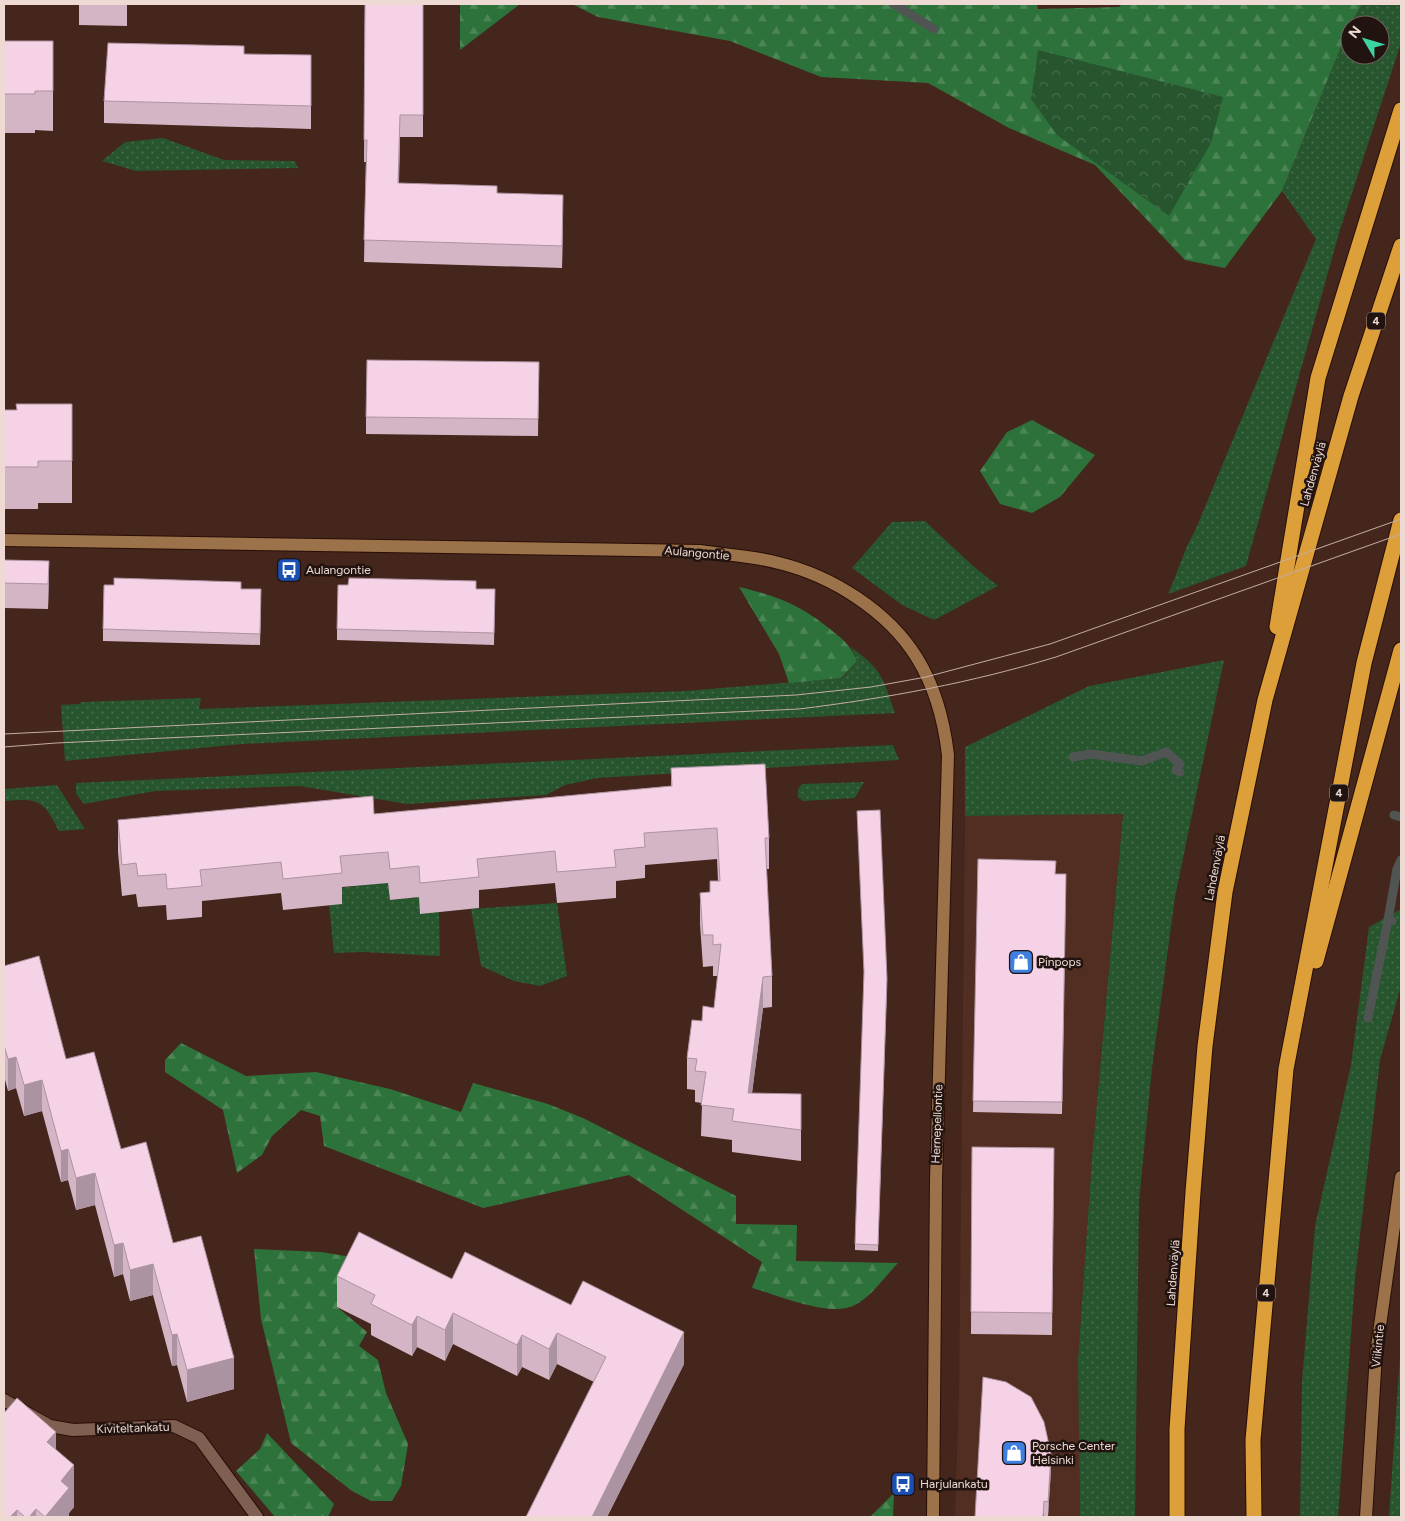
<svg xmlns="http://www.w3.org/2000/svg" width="1405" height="1521" viewBox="0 0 1405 1521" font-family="Figtree,sans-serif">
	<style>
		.built { fill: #512e21 }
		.grass { fill: url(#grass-dots) }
		.forest { fill: url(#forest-firs) }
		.park { fill: url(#park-crowns) }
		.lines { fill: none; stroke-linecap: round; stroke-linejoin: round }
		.stream { stroke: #505554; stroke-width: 9 }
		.street-casing { stroke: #290e05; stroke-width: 14 }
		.secondary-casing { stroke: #290e05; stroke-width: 14 }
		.highway-casing { stroke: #290e05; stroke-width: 17 }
		.street { stroke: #805f53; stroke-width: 12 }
		.secondary { stroke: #9c724b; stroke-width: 12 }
		.highway { stroke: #dc9f39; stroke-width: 15 }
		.tram { stroke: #c4ada5; stroke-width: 1 }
		.wall { fill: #d4b5c6 }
		.shaded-wall { fill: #ac93a1 }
		.building { fill: #f6d2e6; stroke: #ac93a1 }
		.labels { text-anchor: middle; stroke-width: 5; stroke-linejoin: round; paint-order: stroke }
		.shield { fill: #21130f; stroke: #b09e98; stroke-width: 1 }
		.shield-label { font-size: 11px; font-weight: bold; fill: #eedad3 }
		.street-label { font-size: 12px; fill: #eedad3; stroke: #21130f }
		.poi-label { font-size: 12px; fill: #eedad3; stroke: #21130f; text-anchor: start }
	</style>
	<defs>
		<pattern id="grass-dots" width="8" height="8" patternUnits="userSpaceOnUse" patternTransform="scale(1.25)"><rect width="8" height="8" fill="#27552e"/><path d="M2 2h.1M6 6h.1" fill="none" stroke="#476d4b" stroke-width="1.8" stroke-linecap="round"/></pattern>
		<pattern id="forest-firs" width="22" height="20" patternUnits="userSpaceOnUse" patternTransform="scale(1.25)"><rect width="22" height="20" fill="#2e723b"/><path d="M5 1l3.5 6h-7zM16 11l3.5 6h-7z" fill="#4d8656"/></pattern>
		<pattern id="park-crowns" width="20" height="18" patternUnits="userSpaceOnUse" patternTransform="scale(1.25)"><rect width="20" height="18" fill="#27552e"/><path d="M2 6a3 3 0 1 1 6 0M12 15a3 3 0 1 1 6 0" fill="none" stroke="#476d4b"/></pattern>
	</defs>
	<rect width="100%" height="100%" fill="#44261c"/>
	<path class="built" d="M1123,813l-31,345 -14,202 2,157h-125l4,-126 6,-575z"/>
	<g class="grass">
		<path d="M1362,4h39v39l-62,190 -93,333 -78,28c10,-21 15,-43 27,-63l121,-292 -34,-48 68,-166v30h30v-30h-30z"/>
		<path d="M163,138l61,22 71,1 3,7 -162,3 -34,-10 23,-19z"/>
		<path d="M925,521l48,45 25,20 -64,34 -32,-15 -50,-37 40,-46z"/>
		<path d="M851,647c32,24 31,29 44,66l-653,31 -177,17 -4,-56 18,-1 3,-2 119,-4 -2,11 487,-18 156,-13 15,-17z"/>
		<path d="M1224,660l-49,237 -23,171 -13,134 -4,315h-55l-2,-157 14,-202 31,-344 -158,2v-69l124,-61z"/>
		<path d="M893,745l6,15 -301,18 -33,7 -19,10 -139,9 -107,-18 -145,5 -71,13 -8,-10v-11z"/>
		<path d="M864,782l-9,16 -52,3 -5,-4v-8l4,-5z"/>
		<path d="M57,785l28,44 -26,2c-16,-32 -21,-33 -55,-30v-12z"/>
		<path d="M387,874l3,26 29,-3 20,15 1,44 -77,-4 -29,1 -5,-48 11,-17 30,-4z"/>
		<path d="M557,903l10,73 -27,10 -26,-5 -33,-15 -10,-57z"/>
		<path d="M1401,909v77l-21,74 -25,219 -17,238h-38l2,-135 13,-156 36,-161 18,-138z"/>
		<path d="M1401,1344v173h-12l11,-161z"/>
	</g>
	<g class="forest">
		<path d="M460,4h60l-60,46z"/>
		<path d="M572,4h465l1,5 81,-2 3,-3h240l-12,21 -68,166 -57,77 -40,-8 -90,-95 -86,-37 -81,-45 -107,-6 -91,-36 -132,-24z"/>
		<path d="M1032,420l63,35 -35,42 -28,16 -32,-9 -20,-33 27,-39z"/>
		<path d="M739,587c38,9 60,17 91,42 13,11 20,15 27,32l-16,17 -52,5 -10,-29z"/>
		<path d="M181,1043l65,33 70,-4 74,17 71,23 12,-29 75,21 35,14 153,78v28l61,1 -1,36 102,2c-13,13 -27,35 -45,43 -25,11 -75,-11 -101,-18l10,-26 -133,-87 -146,33 -159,-62 -4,-30 -19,-6 -29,26 -10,19 -25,18 -14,-63 -58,-38v-12z"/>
		<path d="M254,1249l67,3 37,6 -21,49 30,25 -8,14 19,14 8,33 22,51 -7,42 -9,15h-21l-19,-10 -61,-48 -30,-124z"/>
		<path d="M267,1433l67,71 -6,13h-53l-39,-46 24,-22z"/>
		<path d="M894,1493l-1,24h-23z"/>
	</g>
	<path class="park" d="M1038,50l185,47 -12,46 -42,73 -112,-81 -26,-36z"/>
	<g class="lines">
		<g class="stream">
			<path d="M894,4l40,25"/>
			<path d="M1073,757l18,-3 51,7 24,-9 14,12 -4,6 4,2"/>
			<path d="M1394,815l7,2"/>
			<path d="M1392,921l-4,-1 9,-51 4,-9"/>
			<path d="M1368,1018l20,-98"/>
		</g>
		<defs>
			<path id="street" d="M4,1400l46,26 23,4 101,-4 25,12 58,79"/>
			<g id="secondary">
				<path d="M4,540l696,11c26,4 54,5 79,12 53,13 109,48 138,95 18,29 27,63 31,97l-12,425 -3,337"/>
				<path d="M1366,1517l10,-163 25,-177"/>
			</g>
			<g id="highway">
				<path d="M1277,627l41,-249 83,-268"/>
				<path d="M1316,961l85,-311"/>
				<path d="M1177,1517v-88l16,-237 12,-146 20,-154 40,-192 86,-304 50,-150"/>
				<path d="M1254,1517l-1,-77 33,-371 78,-406 37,-143"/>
			</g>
		</defs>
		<use href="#street" class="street-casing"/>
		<use href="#secondary" class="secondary-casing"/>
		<use href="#highway" class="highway-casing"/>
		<use href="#street" class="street"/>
		<use href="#secondary" class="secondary"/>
		<use href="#highway" class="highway"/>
		<g class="tram">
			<path d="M4,734l792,-39 75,-8 55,-10 124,-33 351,-125"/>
			<path d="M4,747l52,-4 743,-34c89,-11 171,-26 257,-52l345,-123"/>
		</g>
	</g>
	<g class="wall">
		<path d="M79,4h48v22l-48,-1z"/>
		<path d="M365,4h58v133h-23l-1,46 98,10 66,24 -1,51 -198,-6 2,-100h-2z"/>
		<path d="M4,41h49v90l-18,-1v3h-31z"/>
		<path d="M311,55v74l-207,-6v-22z"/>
		<path d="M539,362l-1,74 -172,-2v-17z"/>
		<path d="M4,410l68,36v57h-34v6h-34z"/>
		<path d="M4,560l45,1 -1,48 -44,-1z"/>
		<path d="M241,589l20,12 -1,44 -157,-4v-12z"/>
		<path d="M476,589h19l-1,56 -157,-5v-11z"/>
		<path d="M671,768l98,70v31h-3l6,107v31l-9,1 -11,85 49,32v36l-69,-9v-12l-31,-4 1,-33 -7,-1v-12l-8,-1v-31l15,-37 12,-13 4,-32h-5v-10l-10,1 -3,-43v-31l10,-1v-11h8l-1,-22 -72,6v13l-29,3v17l-59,5 -2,-20 -76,7v18l-59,6 -1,-17 -29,3 -2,-17 -46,4v17l-59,6 -2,-17 -79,8v16l-35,3 -1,-15 -28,2 -2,-13 -14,2 -4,-44v-32l256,-6 297,-28z"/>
		<path d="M978,859l78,15h10l-4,240 -89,-2z"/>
		<path d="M4,966l62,93 55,90 52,94 61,146 -47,13 -10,-37 -5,1 -19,-71 -23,6 -7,-27 -9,3 -19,-72 -19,5 -8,-30 -7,2 -19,-71 -18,5 -8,-28 -8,3 -4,-15z"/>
		<path d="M887,985l-9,266 -23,-1v-6z"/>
		<path d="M972,1147l82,1 -2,187 -81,-1z"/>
		<path d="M337,1276l115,3 232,85 -77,153h-81l68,-135 -37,-18 -8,16 -27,-13 -5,9 -64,-32 -8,17 -28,-14 -5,9 -41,-21v-11l-34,-17z"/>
		<path d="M1006,1382l45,87 -3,47h-4z"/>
		<path d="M56,1449l18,58 -5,6v4h-65z"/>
	</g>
	<g class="shaded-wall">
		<path d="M400,115v22l-2,68v-22z"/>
		<path d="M563,195v22l-1,51v-22z"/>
		<path d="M49,561v25l-1,23v-25z"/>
		<path d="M763,977v31l-15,116v-31z"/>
		<path d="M16,1057v31l-8,3v-32z"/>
		<path d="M42,1080v31l-18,5v-31z"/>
		<path d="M68,1149v31l-7,2v-31z"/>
		<path d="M95,1173v32l-19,5v-32z"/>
		<path d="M123,1243v31l-9,3v-32z"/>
		<path d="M153,1264v31l-23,6v-31z"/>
		<path d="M453,1313v31l-8,17v-31z"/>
		<path d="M417,1316v31l-5,9v-31z"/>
		<path d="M684,1332v32l-77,153h-15z"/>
		<path d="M557,1333v31l-8,16v-31z"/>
		<path d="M177,1334v31l-5,1v-31z"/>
		<path d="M522,1335v32l-5,9v-31z"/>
		<path d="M234,1358v31l-47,13v-32z"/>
		<path d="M56,1432v42l-9,-32z"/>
		<path d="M1051,1454v15l-3,47v-14z"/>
		<path d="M74,1465v42l-5,6v4h-24l16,-36z"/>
		<path d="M36,1509v8h-7z"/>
		<path d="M17,1510v7h-7z"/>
	</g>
	<g class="building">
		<path d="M365,4h58v111h-23l-2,68 99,3v7l66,2 -1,51 -198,-6 3,-100h-3z"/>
		<path d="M4,41h49v50h-18v3h-31z"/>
		<path d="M108,43l136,3v8l67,1v51l-207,-5z"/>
		<path d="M367,360l172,2 -1,57 -172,-2z"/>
		<path d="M16,404h56v57h-34v6h-34v-57h13z"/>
		<path d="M4,560l45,1 -1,23 -44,-1z"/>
		<path d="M114,578l127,4v7h20l-1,45 -157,-5 1,-44h10z"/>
		<path d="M349,578l127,3v8h19l-1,44 -157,-4 1,-44h10z"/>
		<path d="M765,764l4,74h-4l7,138 -9,1 -15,116 53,1v36l-69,-9 2,-12 -33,-4 5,-33 -11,-1 2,-12 -10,-1 5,-38 10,1 1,-15 11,2 7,-64 -8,1v-10h-10l-3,-42 10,-1v-11h10l-3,-53 -73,5 1,14 -31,3 2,17 -59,5 -2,-21 -78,8 2,18 -59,6 -1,-17 -29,3 -2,-17 -48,4 2,17 -59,6 -2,-17 -81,8 2,16 -35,3 -1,-15 -28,2 -2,-13 -14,2 -4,-45 255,-24 1,18 298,-28 -1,-18z"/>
		<path d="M880,810l7,169 -9,266 -23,-1 9,-272 -7,-161z"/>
		<path d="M978,859l78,2 -1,13h11l-4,228 -89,-1z"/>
		<path d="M39,956l27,103 28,-7 27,97 25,-7 27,101 28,-7 33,122 -47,12 -10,-36 -5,1 -19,-71 -23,6 -7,-27 -9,2 -19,-72 -19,5 -8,-29 -7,2 -19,-71 -18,5 -8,-28 -8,2 -4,-14v-79z"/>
		<path d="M972,1147l82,1 -2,165 -81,-1z"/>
		<path d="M359,1232l93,47 13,-27 106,53 12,-24 101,51 -92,185h-66l80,-160 -49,-24 -8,16 -27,-14 -5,10 -64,-32 -8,17 -28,-14 -5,9 -41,-21 4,-9 -38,-19z"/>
		<path d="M983,1377l23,5 25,15 13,25 7,32 -3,48 -4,-1 -1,16h-68z"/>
		<path d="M17,1398l39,34 -9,10 27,23 -13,16 8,7 -24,29 -9,-8 -7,8h-4l-8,-7 -7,7h-6v-104z"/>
	</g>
	<defs>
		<symbol id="bus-square" viewBox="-11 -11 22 22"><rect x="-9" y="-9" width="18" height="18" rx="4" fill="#1a4fb4" stroke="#21130f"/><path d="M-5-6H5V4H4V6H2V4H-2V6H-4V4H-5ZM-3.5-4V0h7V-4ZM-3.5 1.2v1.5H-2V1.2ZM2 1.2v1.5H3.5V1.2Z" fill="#fff"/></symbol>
		<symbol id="shop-square" viewBox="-11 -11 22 22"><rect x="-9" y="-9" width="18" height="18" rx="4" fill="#3f7fe0" stroke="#21130f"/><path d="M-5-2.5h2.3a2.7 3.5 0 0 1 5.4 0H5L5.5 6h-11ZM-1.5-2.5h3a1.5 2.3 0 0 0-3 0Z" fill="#fff"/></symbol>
	</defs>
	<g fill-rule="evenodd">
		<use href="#bus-square" x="275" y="556" width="28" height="28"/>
		<use href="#shop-square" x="1007" y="948" width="28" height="28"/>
		<use href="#shop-square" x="1000" y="1439" width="28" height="28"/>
		<use href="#bus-square" x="889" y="1470" width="28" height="28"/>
	</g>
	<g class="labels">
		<g class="shield">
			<rect x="1367" y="312.5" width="18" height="17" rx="4"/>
			<rect x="1330" y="784.5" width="18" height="17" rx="4"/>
			<rect x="1257" y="1284.5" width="18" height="17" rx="4"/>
		</g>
		<g class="shield-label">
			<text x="1376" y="325">4</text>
			<text x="1339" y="797">4</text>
			<text x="1266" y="1297">4</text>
		</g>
		<g class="street-label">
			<text transform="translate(1313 474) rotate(-74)" y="4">Lahdenväylä</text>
			<text transform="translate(697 553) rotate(5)" y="4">Aulangontie</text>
			<text transform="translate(1215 868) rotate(-79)" y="4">Lahdenväylä</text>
			<text transform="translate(937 1124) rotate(-88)" y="4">Hernepellontie</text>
			<text transform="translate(1173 1273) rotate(-86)" y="4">Lahdenväylä</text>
			<text transform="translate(1378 1346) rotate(-84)" y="4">Viikintie</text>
			<text transform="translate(133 1428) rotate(-2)" y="4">Kiviteltankatu</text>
		</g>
		<g class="poi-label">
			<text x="306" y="574">Aulangontie</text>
			<text x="1038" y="966">Pinpops</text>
			<text x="1032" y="1450">Porsche Center<tspan x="1032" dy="14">Helsinki</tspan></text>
			<text x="920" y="1488">Harjulankatu</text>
		</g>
	</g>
	<rect width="1405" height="1521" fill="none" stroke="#eedad3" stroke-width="10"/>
	<g transform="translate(1365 40) rotate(308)"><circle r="24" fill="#21130f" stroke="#73635d"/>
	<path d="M0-4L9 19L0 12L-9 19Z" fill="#3dd4a3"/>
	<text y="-8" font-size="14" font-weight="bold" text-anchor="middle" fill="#eedad3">N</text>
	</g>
</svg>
